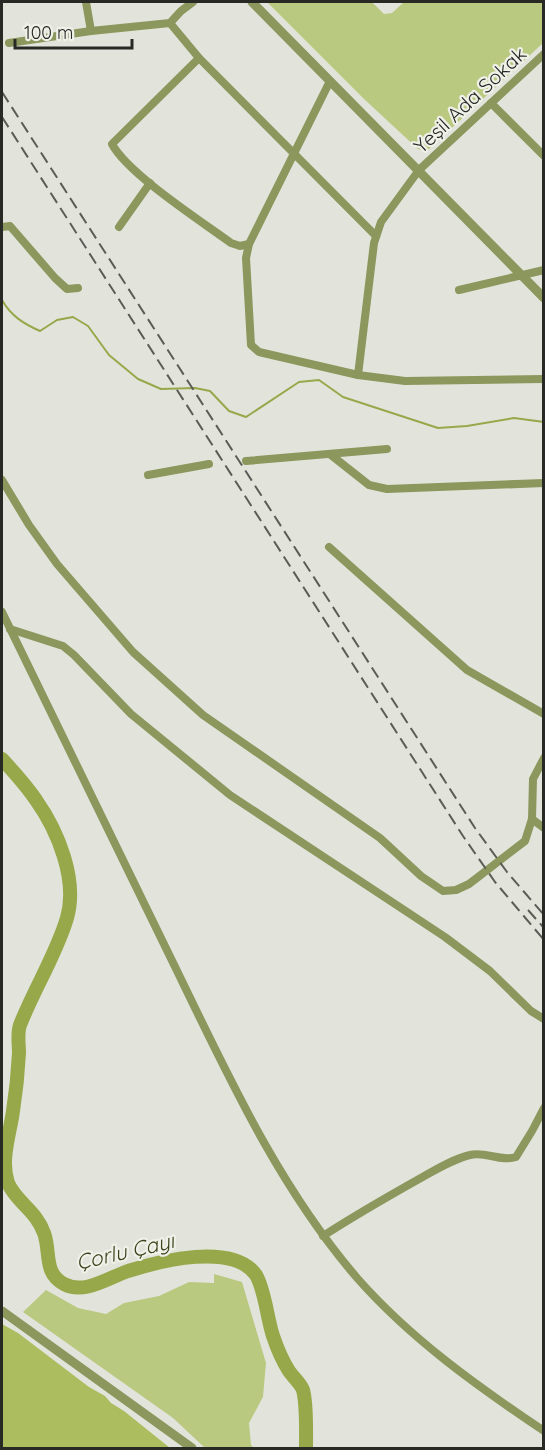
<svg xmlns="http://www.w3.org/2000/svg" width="545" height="1450" viewBox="0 0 545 1450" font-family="Quicksand,sans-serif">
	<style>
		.green { fill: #bac980 }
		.forest { fill: #abbd5e }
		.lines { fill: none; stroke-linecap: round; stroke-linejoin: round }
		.stream { stroke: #96a849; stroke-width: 2 }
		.river { stroke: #96a849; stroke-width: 14 }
		.minor { stroke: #8b975c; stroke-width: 8 }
		.tertiary { stroke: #8b975c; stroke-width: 9 }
		.rail { stroke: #5b5c57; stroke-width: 2; stroke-dasharray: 12 6; stroke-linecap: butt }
		.labels { text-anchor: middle; stroke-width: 4.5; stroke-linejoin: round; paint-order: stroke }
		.street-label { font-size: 20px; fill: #282925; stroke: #eff1e9 }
		.water-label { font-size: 21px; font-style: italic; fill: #394119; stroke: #eff1e9 }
	</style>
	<rect width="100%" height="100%" fill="#e2e4dc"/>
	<g class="green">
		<path d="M267,2h105l12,12 8,-1 12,-11h139v41l-116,108 -9,-2 -54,-50z"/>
		<path d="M214,1274l28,8 24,81 -3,34 -14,26 2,22 3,3h-49l-32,-30 -150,-106 23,-22 32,18 28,6 18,-11 35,-7 30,-14 25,1z"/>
	</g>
	<path class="forest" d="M2,1324l16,9 71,54 16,9 6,7 13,8 46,37h-168z"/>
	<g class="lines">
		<path class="stream" d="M2,300c9,16 22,24 38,31l17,-11 16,-3 15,9 21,29 29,24 23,10 34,-1 15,3 19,20 17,6 53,-35 20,-2 24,17 95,31 29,-2 47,-8 30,4"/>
		<path class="river" d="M2,759c12,13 24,26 34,41 22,31 42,80 31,118 -11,37 -33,71 -47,107 -3,8 -1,19 -1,28 -1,20 -3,39 -6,58 -3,23 -13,49 -5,72 8,19 28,27 36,50 7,19 -1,40 20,51 20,11 44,-6 64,-13 32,-10 105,-29 128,4 9,15 11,43 17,61 4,12 9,24 16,35 4,6 12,13 14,19 4,14 3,43 3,58"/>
		<g class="minor">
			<path d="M86,2l5,29"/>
			<path d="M193,2l-12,9 -11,12 29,35 177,178"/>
			<path d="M9,43l82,-12 79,-8"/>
			<path d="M199,58l-87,86c16,30 89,77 119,99l9,3 9,-2 81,-163"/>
			<path d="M491,103l53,53"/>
			<path d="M2,227l8,-1 45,52 12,11 11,-1"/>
			<path d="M119,227l31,-44"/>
			<path d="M249,244l-3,14 5,87 8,7 99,23 47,6 139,-2"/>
			<path d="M459,290l85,-20"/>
			<path d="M358,375l16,-132 7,-21 38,-52 125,-116"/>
			<path d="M331,455l38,30 18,4 157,-6"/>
			<path d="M246,461l141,-12"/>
			<path d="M148,475l61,-11"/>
			<path d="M2,480l27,45 28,39 76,88 70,63 177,123 41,38 22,15 13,-1 13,-6 56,-43 7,-22 1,-40 11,-21"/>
			<path d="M329,547l138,123 77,44"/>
			<path d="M2,612c60,121 118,243 178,365 51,105 101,213 178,302 53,60 119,107 186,152"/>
			<path d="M10,629l53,17 11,9 57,59 99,81 215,142 45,34 41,40 13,8"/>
			<path d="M532,819l12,9"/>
			<path d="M323,1236c31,-20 64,-39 96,-57 16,-9 34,-20 51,-24 16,-4 30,7 46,2l16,-26 12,-23"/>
		</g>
		<g class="tertiary">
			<path d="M252,2l292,296"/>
			<path d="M2,1311l190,137"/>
		</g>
		<g class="rail">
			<path d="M2,92l473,736 32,44 37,43"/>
			<path d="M2,117l461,719 32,46 49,58"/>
			<path d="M528,910l16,18"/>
		</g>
	</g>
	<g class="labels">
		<g class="street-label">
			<text transform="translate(470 100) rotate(-43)" y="7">Yeşil Ada Sokak</text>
		</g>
		<g class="water-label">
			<text transform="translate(125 1252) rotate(-13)" y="7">Çorlu Çayı</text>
		</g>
	</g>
	<rect width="545" height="1450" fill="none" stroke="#282925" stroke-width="6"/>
	<path d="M15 39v9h117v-9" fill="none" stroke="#282925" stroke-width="3"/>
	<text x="24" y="39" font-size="18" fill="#282925" stroke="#eff1e9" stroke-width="4.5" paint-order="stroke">100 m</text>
</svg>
